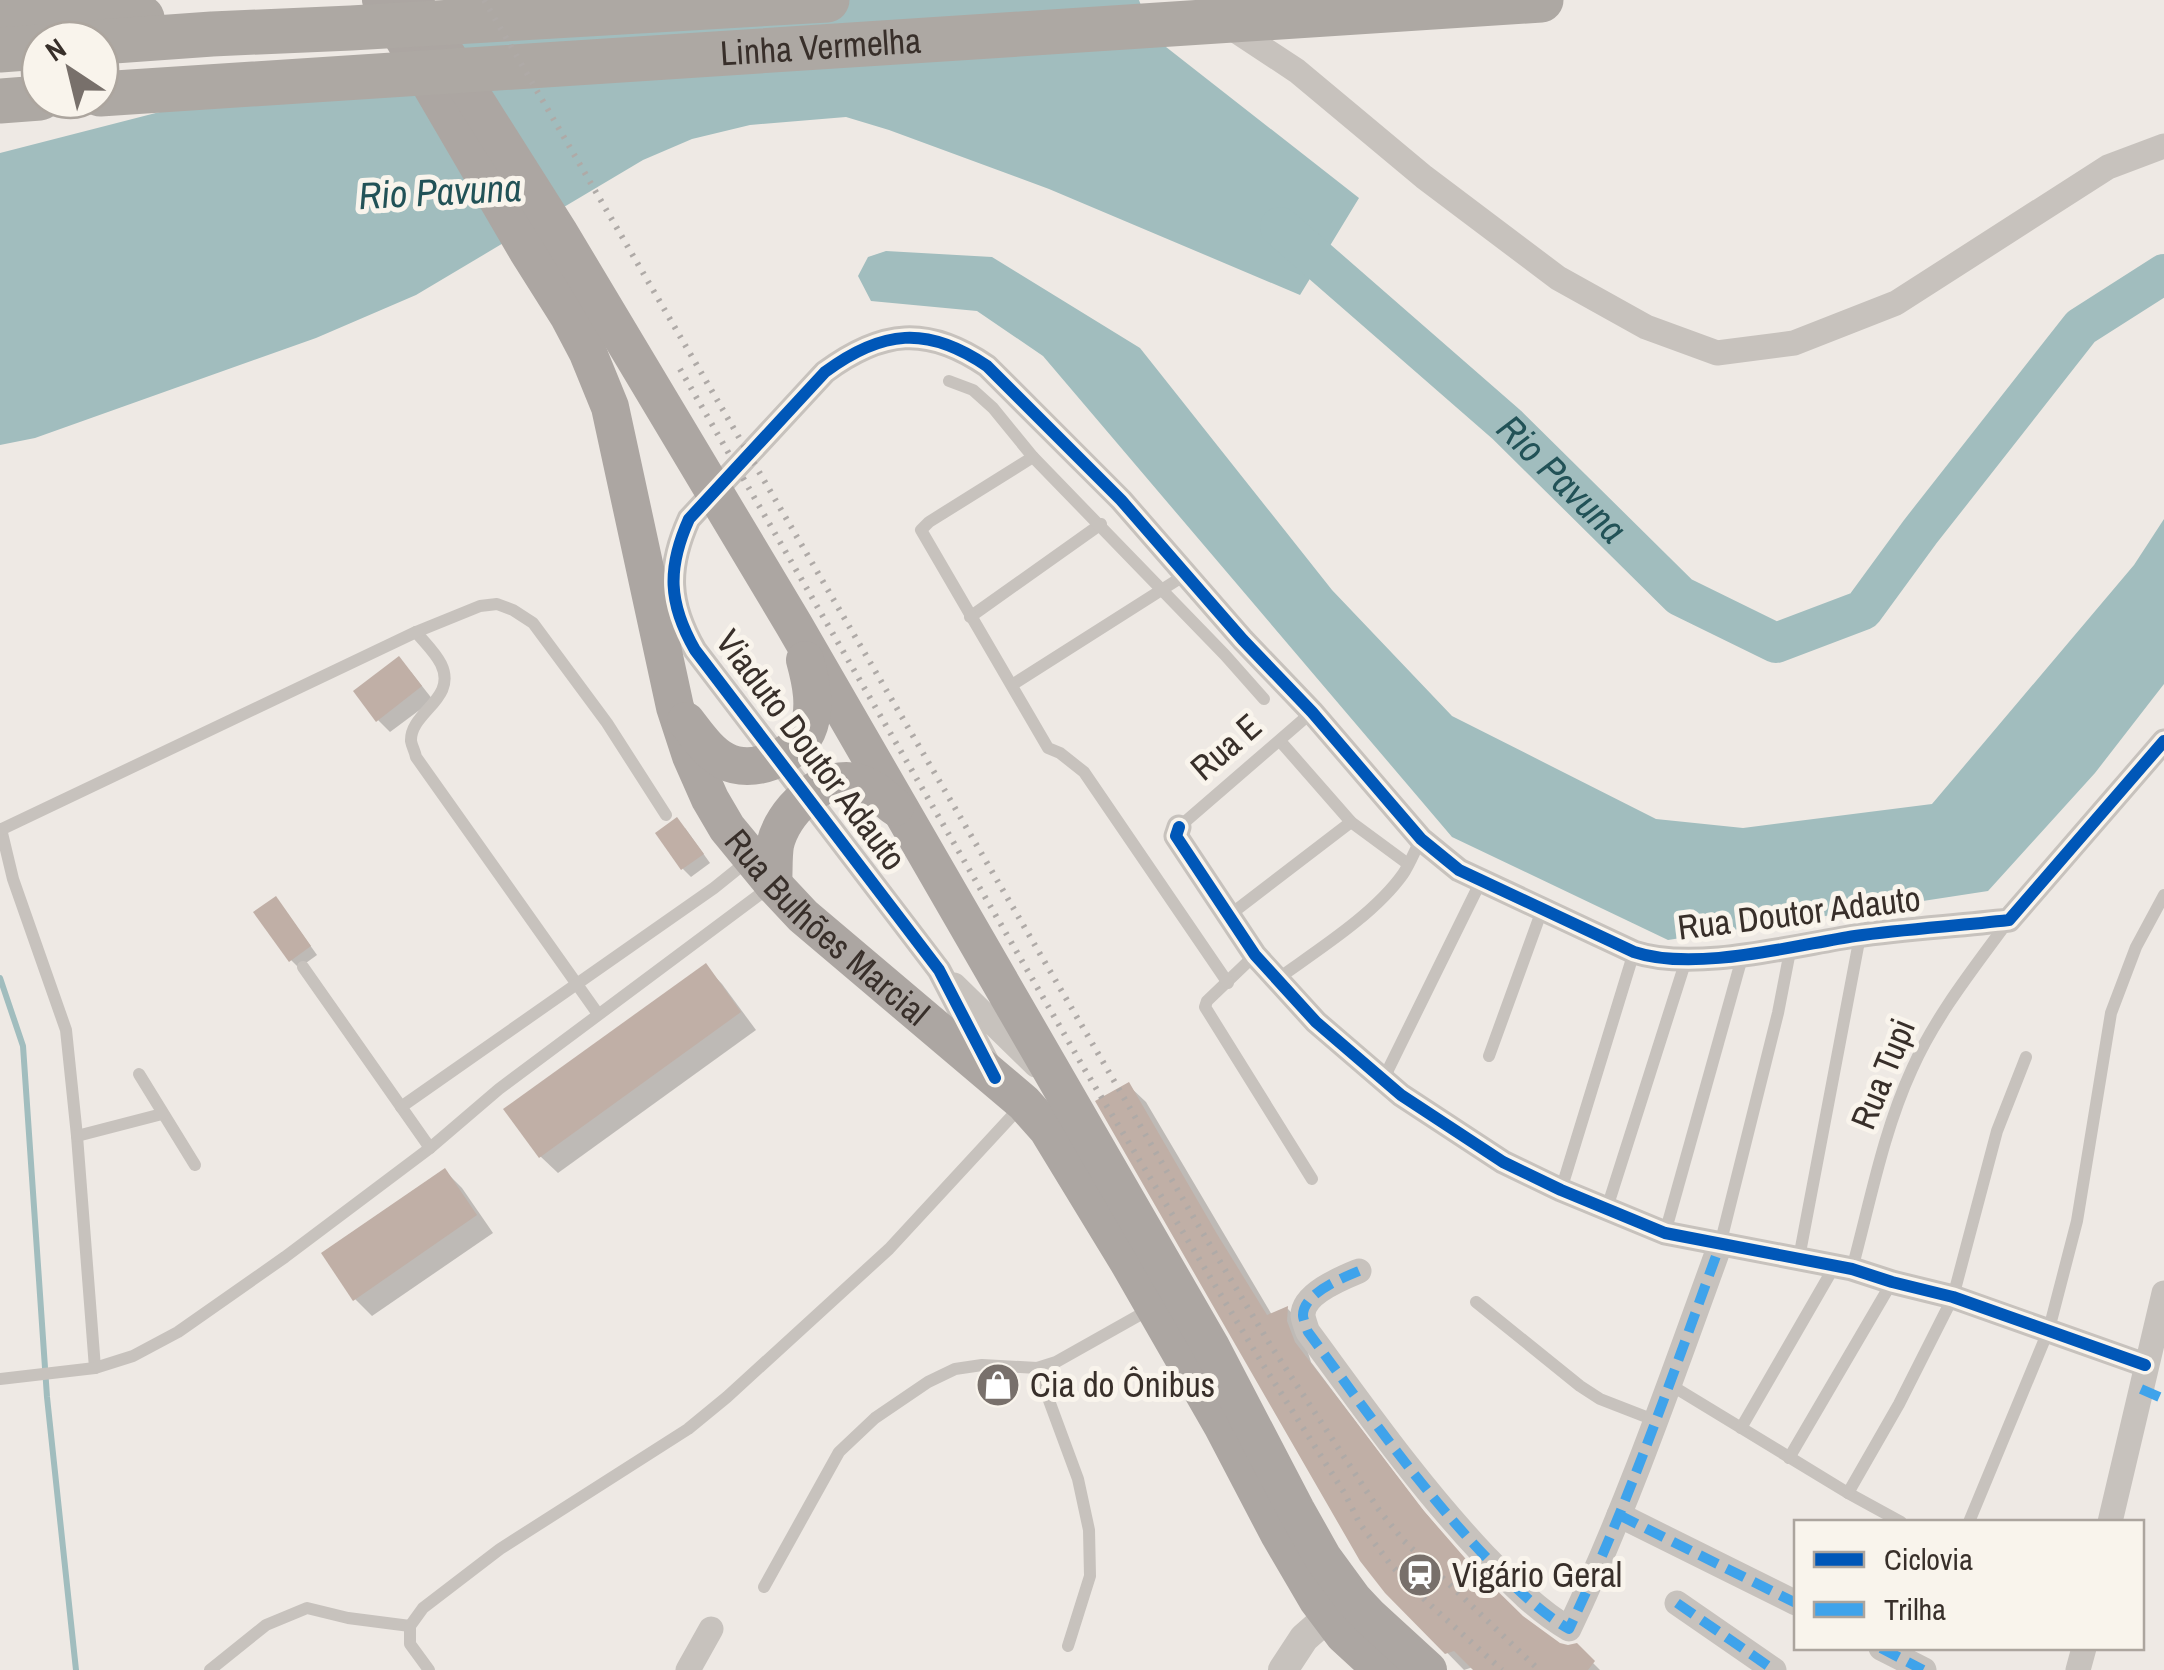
<svg xmlns="http://www.w3.org/2000/svg" width="2164" height="1670" viewBox="0 0 2164 1670" font-family="'Archivo Narrow',sans-serif">
	<style>
		.water { fill: #a1bdbe }
		.shadow { fill: #0003 }
		.lines { fill: none; stroke-linecap: round; stroke-linejoin: round }
		.stream { stroke: #a1bdbe; stroke-width: 6 }
		.river { stroke: #a1bdbe; stroke-width: 40 }
		.building { fill: #c0afa6 }
		.service { stroke: #c7c2bd; stroke-width: 12 }
		.minor { stroke: #c7c2bd; stroke-width: 25 }
		.tertiary { stroke: #c7c2bd; stroke-width: 30 }
		.primary { stroke: #aca6a2; stroke-width: 38 }
		.motorway { stroke: #ada8a3; stroke-width: 45 }
		.rail { stroke: #afaaa7; stroke-width: 6; stroke-dasharray: 2.5 8; stroke-linecap: butt }
		.quiet { stroke: #3fa3eb; stroke-width: 10; stroke-dasharray: 20 10; stroke-linecap: butt }
		.cycleway-casing { stroke: #f9f4ec; stroke-width: 19 }
		.cycleway { stroke: #0057b8; stroke-width: 12 }
		.labels { text-anchor: middle; stroke-width: 10; stroke-linejoin: round; paint-order: stroke }
		.street-label { font-size: 35px; fill: #382f2a; stroke: #f9f4ec }
		.poi-label { font-size: 35px; fill: #382f2a; stroke: #f9f4ec; text-anchor: start }
		.water-label { font-size: 38px; font-style: italic; fill: #225257; stroke: #f9f4ec }
	</style>
	<rect width="100%" height="100%" fill="#eee9e4"/>
	<g class="water">
		<path d="M596,0h543l13,36 207,162 -59,97 -251,-106 -160,-59 -43,-13 -96,8 -58,14 -49,21 -227,135 -100,43 -281,100 -35,7v-292z"/>
		<path d="M886,251l106,6 148,91 192,242 120,126 204,103 87,9 189,-24 202,-239 30,-46v165l-69,89 -107,118 -320,49 -216,-103 -409,-481 -66,-45 -106,-10 -13,-25 10,-19z"/>
	</g>
	<g class="shadow">
		<path d="M411,672l22,28 -43,32 -12,-12z"/>
		<path d="M685,828l25,35 -19,14 -8,-8z"/>
		<path d="M283,907l34,48 -18,13 -8,-8z"/>
		<path d="M705,966l17,18 34,46 -198,143 -18,-17z"/>
		<path d="M1128,1085l18,17 126,213 16,-6 16,17v14l7,22 107,142 46,55 49,51 46,35 17,1 24,24h-124l-3,-3 -9,3 -77,-79z"/>
		<path d="M445,1171l17,17 31,45 -121,83 -17,-17z"/>
	</g>
	<g class="lines">
		<path class="stream" d="M0,978l23,68 24,351 29,273"/>
		<path class="river" id="s1" d="M1280,227l227,198 173,171 96,47 87,-33 57,-78 161,-205 83,-53"/>
	</g>
	<g class="building">
		<path d="M399,656l23,30 -46,36 -23,-31z"/>
		<path d="M677,817l27,37 -23,16 -26,-37z"/>
		<path d="M276,896l35,50 -22,16 -36,-50z"/>
		<path d="M706,963l35,49 -202,146 -36,-49z"/>
		<path d="M1129,1082l88,152 50,81 21,-9 -1,15 8,21 129,169 47,54 52,51 37,27 8,2 9,-2 18,18 -7,9h-115l-19,-19 -9,3 -60,-61 -25,-32 -265,-460z"/>
		<path d="M445,1168l32,47 -124,86 -32,-48z"/>
	</g>
	<g class="lines">
		<g class="service">
			<path d="M949,381l24,9 20,18 40,49"/>
			<path d="M970,617l131,-93"/>
			<path d="M416,632c8,10 19,20 25,32 17,35 -31,48 -30,77 1,6 4,10 5,16l182,257"/>
			<path d="M1012,685l173,-110"/>
			<path d="M1280,741l71,81 57,42"/>
			<path d="M1179,827l133,-115"/>
			<path d="M1,829l12,50 53,151 11,106 18,232"/>
			<path d="M0,830l416,-198 64,-26 17,-2 16,6 20,13 74,100 59,92"/>
			<path d="M1227,917l124,-95"/>
			<path d="M1255,955l-48,46 -2,6 107,172"/>
			<path d="M303,967l127,181"/>
			<path d="M1276,980c40,-29 98,-65 127,-106 7,-10 12,-24 18,-35"/>
			<path d="M1228,983l-144,-211 -24,-19 -12,-5 -127,-218 8,-8 104,-65 192,198 39,44"/>
			<path d="M1489,1056l53,-146"/>
			<path d="M139,1074l56,91"/>
			<path d="M1383,1080l98,-199"/>
			<path d="M401,1107l313,-219 36,-29"/>
			<path d="M77,1136l85,-22"/>
			<path d="M1561,1190l73,-238"/>
			<path d="M1607,1208l79,-248"/>
			<path d="M1665,1233l78,-279"/>
			<path d="M1720,1245l58,-232 13,-67"/>
			<path d="M1799,1258l61,-322"/>
			<path d="M1852,1269c18,-66 31,-137 60,-200 24,-54 62,-101 97,-149"/>
			<path d="M1476,1302l104,84 20,13 54,21"/>
			<path d="M1037,1368l41,111 11,51 1,46 -22,70"/>
			<path d="M0,1379l95,-11 38,-12 45,-24 107,-75 145,-109 69,-59 272,-203"/>
			<path d="M1669,1384l179,109 53,29"/>
			<path d="M1741,1428l93,-161"/>
			<path d="M1789,1458l103,-176"/>
			<path d="M1848,1493l51,-89 54,-107 44,-166 29,-74"/>
			<path d="M1969,1522l80,-193 28,-108 34,-208 25,-66 28,-52"/>
			<path d="M764,1587l75,-135 36,-34 53,-36 27,-13 27,-4 55,3 19,-6 96,-54"/>
			<path d="M210,1670l56,-45 41,-17 41,10 62,8"/>
			<path d="M429,1670l-19,-26v-18l13,-18 77,-59 188,-120 39,-32 162,-148 133,-144"/>
		</g>
		<g class="minor">
			<path d="M1226,24l71,47 127,106 134,101 88,49 71,26 77,-10 102,-40 212,-136 56,-21"/>
			<path d="M1179,827l-3,9 2,3 77,116 61,67 85,73 102,67 58,28 104,43 187,36 40,13 61,15 192,68"/>
			<path d="M954,985l82,80"/>
			<path d="M988,1064l-49,-94 -244,-320c-27,-47 -28,-82 -6,-131l136,-147c57,-42 102,-47 162,-6l134,134 122,140 69,72 109,127 38,31 175,82c60,20 157,-6 221,-16 51,-7 102,-10 154,-16l155,-179"/>
			<path d="M1359,1271c-17,7 -57,23 -56,45 0,2 4,14 5,16 56,76 110,153 175,222 27,28 52,55 86,75 59,-124 104,-255 151,-384"/>
			<path d="M1619,1515l177,88"/>
			<path d="M2110,1522l54,-229"/>
			<path d="M1677,1603l97,67"/>
			<path d="M1881,1648l43,22"/>
			<path d="M688,1670l23,-41"/>
			<path d="M2078,1670l6,-22"/>
		</g>
		<path class="tertiary" d="M1283,1670l21,-32 25,-22"/>
		<g class="primary">
			<path id="s2" d="M381,0l146,250 41,65 20,38 22,54 65,300 16,49 19,43 17,29 46,56 30,32 221,187 24,27 81,133 93,162 57,109 38,65 27,36 38,35"/>
			<path d="M412,0l148,234 234,391 417,722 85,163 27,48 30,41 16,17 59,54"/>
			<path d="M686,721c11,14 23,32 39,40 27,14 69,-3 82,-30 10,-22 4,-49 -2,-71"/>
			<path d="M773,884c1,-12 0,-27 2,-39 7,-33 46,-71 81,-63 16,4 27,15 39,25"/>
		</g>
		<g class="motorway">
			<path d="M0,18l113,-3 29,3"/>
			<path d="M100,42l112,-8 139,-6 476,-28"/>
			<path d="M0,50l40,-3"/>
			<path id="s3" d="M100,94l1441,-94"/>
			<path d="M0,101l40,-3"/>
		</g>
		<g class="rail">
			<path d="M484,0l717,1230 70,116 108,164 24,30 136,130"/>
			<path d="M680,369l405,701 177,293 83,131 15,30 31,41 35,36 76,69"/>
		</g>
		<g class="quiet">
			<path d="M1359,1271c-17,7 -57,23 -56,45 0,2 4,14 5,16 56,76 110,153 175,222 27,28 52,55 86,75 59,-124 104,-255 151,-384"/>
			<path d="M2141,1389l23,10"/>
			<path d="M1619,1515l177,88"/>
			<path d="M1677,1603l97,67"/>
			<path d="M1881,1648l42,22"/>
		</g>
		<defs>
			<g id="cycleway">
				<path d="M1179,827l-3,9 2,3 77,116 61,67 85,73 102,67 58,28 104,43 187,36 40,13 61,15 192,68"/>
				<path d="M995,1078l-56,-108 -244,-320c-27,-47 -28,-82 -6,-131l136,-147c57,-42 102,-47 162,-6l134,134 122,140 69,72 109,127 38,31 175,82c60,20 157,-6 221,-16 51,-7 102,-10 154,-16l155,-179"/>
			</g>
		</defs>
		<use href="#cycleway" class="cycleway-casing"/>
		<use href="#cycleway" class="cycleway"/>
	</g>
	<defs>
		<symbol id="shop-disc" viewBox="-11 -11 22 22"><circle r="9.5" fill="#78706b" stroke="#f9f4ec"/><path d="M-5-2.5h2.3a2.7 3.5 0 0 1 5.4 0H5L5.5 6h-11ZM-1.5-2.5h3a1.5 2.3 0 0 0-3 0Z" fill="#fff"/></symbol>
		<symbol id="station-disc" viewBox="-11 -11 22 22"><circle r="9.5" fill="#78706b" stroke="#f9f4ec"/><path d="M-3-6H3Q5-6 5-4V2Q5 4 3 4L4.5 6H3L1.5 4h-3L-3 6H-4.5L-3 4Q-5 4-5 2V-4Q-5-6-3-6ZM-3.5-4v3h7v-3ZM-3.5 1v1.5H-2V1ZM2 1v1.5H3.5V1Z" fill="#fff"/></symbol>
	</defs>
	<g fill-rule="evenodd">
		<use href="#shop-disc" x="973" y="1360" width="50" height="50"/>
		<use href="#station-disc" x="1395" y="1550" width="50" height="50"/>
	</g>
	<g class="labels">
		<g class="street-label">
			<text dy="12" stroke="none"><textPath href="#s3" startOffset="722">Linha Vermelha</textPath></text>
			<text transform="translate(1226 747) rotate(-41)" y="12">Rua E</text>
			<text transform="translate(811 750) rotate(53)" y="12">Viaduto Doutor Adauto</text>
			<text transform="translate(1799 913) rotate(-7)" y="12">Rua Doutor Adauto</text>
			<text dy="12" stroke="none"><textPath href="#s2" startOffset="1048">Rua Bulhões Marcial</textPath></text>
			<text transform="translate(1883 1074) rotate(-68)" y="12">Rua Tupi</text>
		</g>
		<g class="poi-label">
			<text x="1030" y="1397">Cia do Ônibus</text>
			<text x="1452" y="1587">Vigário Geral</text>
		</g>
		<g class="water-label">
			<text transform="translate(440 192) rotate(-3)" y="13">Rio Pavuna</text>
			<text dy="13" stroke="none"><textPath href="#s1" startOffset="378">Rio Pavuna</textPath></text>
		</g>
	</g>
	<rect x="1794" y="1520" width="350" height="130" fill="#f9f4ec" stroke="#aca59e" stroke-width="2.5"/>
	<rect x="1814" y="1552" width="50" height="15" fill="#0057b8" stroke="#aca59e" stroke-width="2.5"/>
	<text x="1884" y="1570" font-size="30" fill="#382f2a">Ciclovia</text>
	<rect x="1814" y="1602" width="50" height="15" fill="#3fa3eb" stroke="#aca59e" stroke-width="2.5"/>
	<text x="1884" y="1620" font-size="30" fill="#382f2a">Trilha</text>
	<g transform="translate(70 70) rotate(325)"><circle r="48" fill="#f9f4ec" stroke="#aca59e" stroke-width="2.5"/>
	<path d="M0-8L18 38L0 25L-18 38Z" fill="#78706b"/>
	<text y="-15" font-size="28" font-weight="bold" text-anchor="middle" fill="#382f2a">N</text>
	</g>
</svg>
